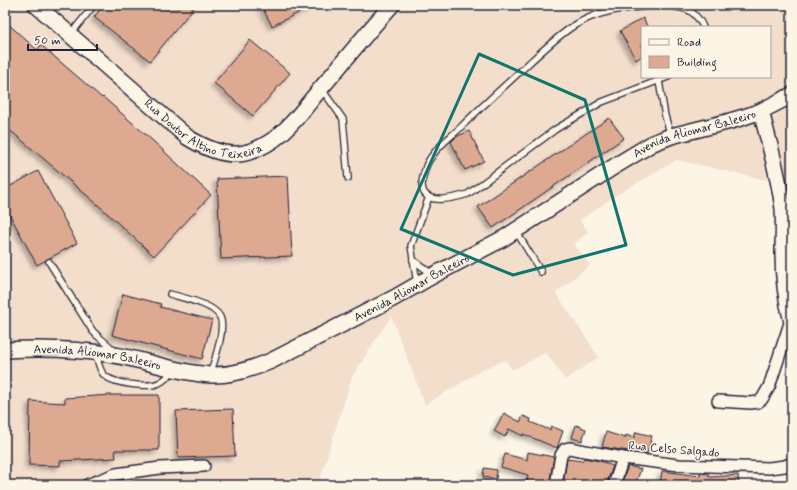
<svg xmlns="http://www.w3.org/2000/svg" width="797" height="490" viewBox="0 0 797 490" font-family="Mynerve,sans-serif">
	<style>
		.built { fill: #f3decc; fill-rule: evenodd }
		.building { fill: #ddaa91; stroke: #22223b; filter: url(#shadow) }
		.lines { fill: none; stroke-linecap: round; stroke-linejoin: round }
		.lane-casing { stroke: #22223b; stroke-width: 8 }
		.street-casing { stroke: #22223b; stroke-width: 14 }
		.secondary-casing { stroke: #22223b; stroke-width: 18 }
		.lane { stroke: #fcf5e5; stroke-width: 5.5 }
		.street { stroke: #fcf5e5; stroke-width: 11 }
		.secondary { stroke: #fcf5e5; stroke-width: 15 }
		.marked { fill: none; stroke: #0f766e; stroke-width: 3; stroke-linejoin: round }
		.labels { text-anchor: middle; stroke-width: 3; stroke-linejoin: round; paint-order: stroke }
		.street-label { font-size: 12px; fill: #22223b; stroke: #fcf5e5 }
	</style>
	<defs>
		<filter id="shadow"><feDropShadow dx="-3.5" dy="3.5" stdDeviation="2" flood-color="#0004"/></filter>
	</defs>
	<rect width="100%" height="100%" fill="#fcf5e5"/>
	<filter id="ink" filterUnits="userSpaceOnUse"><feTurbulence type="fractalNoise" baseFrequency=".025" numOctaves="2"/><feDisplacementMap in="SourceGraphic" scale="8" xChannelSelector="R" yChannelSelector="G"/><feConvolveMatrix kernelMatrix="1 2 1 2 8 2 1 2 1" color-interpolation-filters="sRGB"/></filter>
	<g filter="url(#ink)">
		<path class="built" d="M5,5h787v181l-115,-26 -62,36 -35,24 8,12 -14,12 16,21 -34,28 43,64 -34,23 -19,-27 -34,17 -7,-10 -21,9 -59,36 -34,-89 -39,61 -33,106 2,2h-316zM642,27h128v50h-128z"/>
		<g class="building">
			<path d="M104,5h92l-46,56 -56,-44z"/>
			<path d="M261,5h53l-42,21z"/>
			<path d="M643,18l5,9h-6v29l-6,4 -16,-29z"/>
			<path d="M5,21l32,29 4,-5 61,53 1,-1 50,44 58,54 -57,61 -57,-52 -92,-78z"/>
			<path d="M250,40l40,33 -37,43 -39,-33z"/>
			<path d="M609,118l15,20 -131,90 -15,-21z"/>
			<path d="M469,131l15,30 -19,9 -14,-28 5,-5z"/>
			<path d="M38,171l39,72 -40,22 -32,-59v-17z"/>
			<path d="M288,176l4,80 -71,3 -4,-80z"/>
			<path d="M123,294l38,10 -1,3 52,13 -10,39 -90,-24z"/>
			<path d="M111,395h48v55h-44l1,8 -56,3v5l-31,-1 1,-64 35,2v-5z"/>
			<path d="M233,409l2,47 -57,2 -2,-47z"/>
			<path d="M504,413l16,9 3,-6 8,3 -1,3 20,8 1,-4 12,5 -6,17 -34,-14v2l-14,-7 -4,8 -11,-6z"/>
			<path d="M576,425l10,4 -4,12 -10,-3z"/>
			<path d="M606,432l19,6 1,-3 8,3 2,-6 16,4 -5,18 -11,-4 -1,2 -33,-5z"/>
			<path d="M528,452l26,5 -5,28 -22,-3 1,-7 -27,-8 4,-13 22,6z"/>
			<path d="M584,458l16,3 13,5 -7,19h-43l4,-26 15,2z"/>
			<path d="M628,466l13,3 -6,16h-14z"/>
			<path d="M484,468l13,2 -1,9 -13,-2z"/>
			<path d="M662,471l38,5v-3l9,1v3l29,-2 1,10h-79z"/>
		</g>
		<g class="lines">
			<defs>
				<g id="lane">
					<path d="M70,35l24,-30"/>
					<path d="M668,77l-66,25 -46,27 -88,65c-23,7 -56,13 -43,-24 1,-5 4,-10 7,-14 7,-11 20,-20 30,-30 21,-21 44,-41 66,-62 13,-12 32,-30 47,-39 7,-4 17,-9 25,-11 19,-6 73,-13 90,-3 6,4 10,9 13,16"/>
					<path d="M659,81l6,35 6,20"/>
					<path d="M321,88l22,31 5,59"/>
					<path d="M516,231l25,41"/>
					<path d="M413,260l19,14"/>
					<path d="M49,262l43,68c6,8 16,13 22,21"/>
					<path d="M417,283l-6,-37 18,-49"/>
					<path d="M170,294c13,4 44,10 50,23 6,12 -6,45 -10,58"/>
					<path d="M96,354c2,7 3,17 9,22 10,8 43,12 54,7 6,-3 10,-7 14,-13"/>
				</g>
				<g id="street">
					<path d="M718,401l33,2 7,-1 4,-3 7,-12 22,-67"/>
					<path d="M87,485l29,-11 44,-6 44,-2"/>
					<path d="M556,485l5,-30 4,-6 4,-1 54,10 56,7 90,3 16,-2 7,-3"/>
					<path d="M614,485l9,-27"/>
				</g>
				<g id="secondary">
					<path id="s1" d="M36,5l151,132c16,10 33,18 52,17 11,-1 25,-8 34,-14 17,-12 30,-30 44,-47 25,-29 49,-60 75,-88"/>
					<path d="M761,111c8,32 18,65 22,98 1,16 0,31 0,46 0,23 3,45 9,67"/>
					<path id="s2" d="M5,350c37,-2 73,-1 109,5 32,5 63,18 96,20 21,1 42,-6 61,-14l123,-63 40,-23 70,-37 111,-72 38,-23 18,-7 56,-14 17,-5 17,-6 31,-16"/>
				</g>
			</defs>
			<use href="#lane" class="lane-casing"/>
			<use href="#street" class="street-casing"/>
			<use href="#secondary" class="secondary-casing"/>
			<use href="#lane" class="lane"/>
			<use href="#street" class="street"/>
			<use href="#secondary" class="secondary"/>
		</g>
	</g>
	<path class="marked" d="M479,54l106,46 41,145 -113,30 -112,-46z"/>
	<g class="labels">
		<g class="street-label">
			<text dy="4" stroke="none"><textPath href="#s1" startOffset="213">Rua Doutor Altino Teixeira</textPath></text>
			<text dy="4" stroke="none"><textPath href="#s2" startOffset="753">Avenida Aliomar Baleeiro</textPath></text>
			<text dy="4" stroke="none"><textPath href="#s2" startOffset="429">Avenida Aliomar Baleeiro</textPath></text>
			<text dy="4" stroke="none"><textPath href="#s2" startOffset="93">Avenida Aliomar Baleeiro</textPath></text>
			<text transform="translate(674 449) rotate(5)" y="4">Rua Celso Salgado</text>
		</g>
	</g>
	<rect width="797" height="490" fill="none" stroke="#fcf5e5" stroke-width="20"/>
	<rect x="10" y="10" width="777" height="470" fill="none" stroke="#22223b" stroke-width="1.5" filter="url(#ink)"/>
	<rect x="641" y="26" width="130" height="52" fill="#fcf5e5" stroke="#a5a1a1"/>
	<rect x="649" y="39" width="20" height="6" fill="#fcf5e5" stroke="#a5a1a1"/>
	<text x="677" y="46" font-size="12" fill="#22223b">Road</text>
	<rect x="649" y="56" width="20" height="12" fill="#ddaa91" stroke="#a5a1a1"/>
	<text x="677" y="66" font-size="12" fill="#22223b">Building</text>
	<path d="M28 44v6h69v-6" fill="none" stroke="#22223b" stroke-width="2"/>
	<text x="34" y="44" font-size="12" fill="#22223b" stroke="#fcf5e5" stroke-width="3" paint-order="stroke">50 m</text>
</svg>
